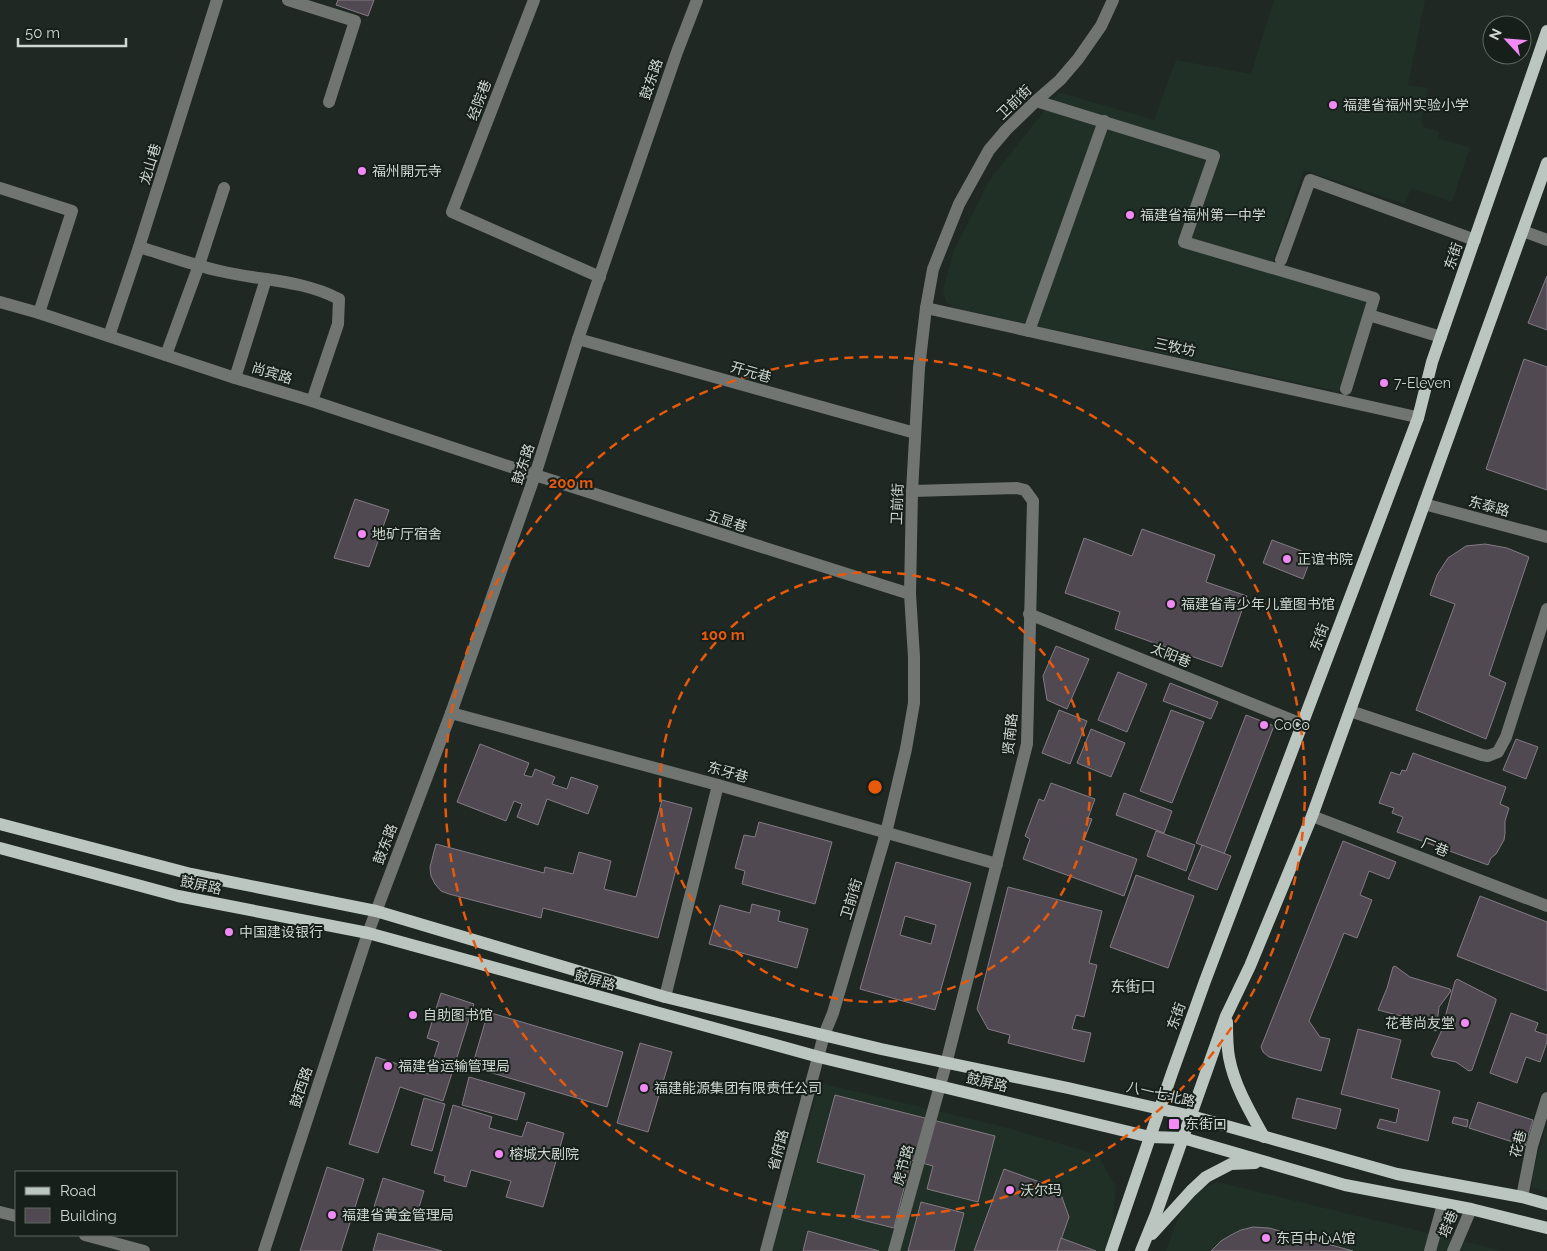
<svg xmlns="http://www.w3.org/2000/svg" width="1547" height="1251" viewBox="0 0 1547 1251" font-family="Raleway,'Noto Sans SC',sans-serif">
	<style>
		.built { fill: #203027 }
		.building { fill: #514951; stroke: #847b84; fill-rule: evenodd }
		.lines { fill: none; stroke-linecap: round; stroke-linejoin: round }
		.minor { stroke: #717572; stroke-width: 12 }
		.major { stroke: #bcc6c0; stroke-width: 12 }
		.ring { fill: none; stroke: #e8590c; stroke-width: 2.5; stroke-dasharray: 9 6 }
		.poi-dot { fill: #f18af4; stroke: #161f19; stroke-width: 2 }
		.labels { text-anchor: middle; stroke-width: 4; stroke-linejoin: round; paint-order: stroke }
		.street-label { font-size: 14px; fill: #d0d6d2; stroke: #161f19 }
		.poi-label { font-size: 14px; fill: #d0d6d2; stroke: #161f19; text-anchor: start }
		.neighbourhood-label { font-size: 15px; fill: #d0d6d2; stroke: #161f19 }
		.centre { fill: #e8590c; stroke: #161f19; stroke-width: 2.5 }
		.ring-label { font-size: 15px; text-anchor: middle; font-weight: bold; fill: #e8590c; stroke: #161f19; stroke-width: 4; stroke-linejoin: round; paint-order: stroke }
	</style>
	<rect width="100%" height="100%" fill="#1f2823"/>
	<g class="built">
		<path d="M1274,0h151l-17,85 20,3 -7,34 3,5 16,5 -2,7 32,8 -18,55 -41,-14 -6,16 -101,-34 -31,91 108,33 -31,100 -395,-86 -9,-6 -3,-12 11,-40 35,-69 70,-89 95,28 22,-60 75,14z"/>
		<path d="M820,1083l188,45 90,27 17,31 -2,40 -9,25h-331l13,-50z"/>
		<path d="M1547,1124v67l-14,-3 -2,-10z"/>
		<path d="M1217,1182l211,51 75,18h-337l8,-23 10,-22 18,-17z"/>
	</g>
	<g class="building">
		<path d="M338,0h36l-6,16 -32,-11z"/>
		<path d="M1547,276v54l-19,-7z"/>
		<path d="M1524,359l23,8v123l-61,-21z"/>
		<path d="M355,499l34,11 -20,57 -35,-9z"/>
		<path d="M1142,529l73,26 -9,27 41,14 -25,71 -107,-38 5,-17 -55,-19 19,-55 48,18z"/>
		<path d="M1272,540l40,15 -9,24 -40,-16z"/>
		<path d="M1485,544l22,4 22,9 -40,118 17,8 -20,56 -70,-29 39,-106 -25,-9 7,-20 11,-17 18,-12z"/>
		<path d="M1056,646l33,13 -22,50 -20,-9 -4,-24z"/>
		<path d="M1118,672l29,12 -20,48 -29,-12z"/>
		<path d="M1170,683l48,19 -7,17 -48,-18z"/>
		<path d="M1059,710l28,11 -17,43 -28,-11z"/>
		<path d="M1171,710l33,12 -32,81 -32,-12z"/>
		<path d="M1246,715l28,11 -50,128 -28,-11z"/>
		<path d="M1091,729l34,14 -14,34 -34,-14z"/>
		<path d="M1516,739l22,8 -12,32 -23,-9z"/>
		<path d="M480,744l49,19 -5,12 8,2 3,-8 20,8 -3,7 15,5 4,-12 27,9 -10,28 -41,-15 -9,26 -21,-8 5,-13 -8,-3 -8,20 -49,-19z"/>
		<path d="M1413,753l93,34 -6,17 9,4 -4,13v12l-1,7 -8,14 -5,4 -3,7 -91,-33 6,-15 -11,-4 2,-5 -15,-5 12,-31 9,3 2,-5 4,1z"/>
		<path d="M1051,783l44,16 -7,19 4,1 -8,21 53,19 -13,37 -101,-37 7,-20 -5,-3 14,-37 5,2z"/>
		<path d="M1124,793l48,18 -8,22 -48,-18z"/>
		<path d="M662,800l30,8 -34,130 -115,-30 -2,10 -92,-24 -8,-3 -6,-7 -4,-8 -1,-9 6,-23 108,29 1,-6 28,7 6,-22 32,9 -7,28 32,8z"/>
		<path d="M759,822l73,20 -17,62 -73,-20 3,-13 -10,-3 9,-33 11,2z"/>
		<path d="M1156,831l39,14 -9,26 -39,-15z"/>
		<path d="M1343,841l53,21 -7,17 -20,-8 -9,24 12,5 -15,38 -13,-5 -35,88 11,16 10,2 -9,32 -52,-14 -6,-5 -2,-5z"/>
		<path d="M1202,845l29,11 -14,34 -29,-11z"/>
		<path d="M896,862l75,21 -36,127 -75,-21zM905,916l31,9 -5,19 -31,-9z"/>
		<path d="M1136,875l58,21 -26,72 -58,-21z"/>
		<path d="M1008,887l94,24 -13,52 8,2 -13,52 -8,-2 -4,14 19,4 -7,29 -76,-19 2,-8 -22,-6 -11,-20z"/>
		<path d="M1480,896l67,26v69l-90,-35z"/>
		<path d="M752,904l28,7 -2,10 30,8 -11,39 -88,-24 11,-39 30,8z"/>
		<path d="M1395,966l15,11 40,12 1,2 -12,16 -3,24 -28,-13 -30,-8 9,-22 6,-21z"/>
		<path d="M1457,979l39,20v2l-24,69 -3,1 -13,-9 -23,-5 -2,-3 10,-22 14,-51z"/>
		<path d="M441,993l33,11 -31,97 -43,-14 -22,66 -29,-9 27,-87 53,17 10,-32 -12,-4z"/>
		<path d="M488,1012l135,40 -16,55 -135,-40z"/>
		<path d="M1511,1013l27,10 -3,8 12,4v7l-7,20 -14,-5 -9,26 -27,-10z"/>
		<path d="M1358,1029l43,11 -10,38 49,13 -12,50 -51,-13 3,-9 16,4 3,-14 -58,-15z"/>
		<path d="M640,1043l32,9 -24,80 -31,-9z"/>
		<path d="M469,1077l56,16 -8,27 -55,-15z"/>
		<path d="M835,1095l160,41 -17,66 -51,-13 6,-23 -22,-6 -17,68 -40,-10 11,-43 -48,-13z"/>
		<path d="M424,1098l21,6 -13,47 -21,-6z"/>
		<path d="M1297,1098l44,11 -5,20 -44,-11z"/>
		<path d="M1478,1102l55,18 -8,26 -56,-18z"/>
		<path d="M453,1105l39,12 -3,11 33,9 5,-15 37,11 -21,74 -37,-10 5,-16 -40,-11 -5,17 -22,-6 1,-5 -11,-3z"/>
		<path d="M1454,1117l14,3 -1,7 -15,-4z"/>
		<path d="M327,1167l37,12 -23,72h-41z"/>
		<path d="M1004,1169l55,20 10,28 -12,34h-83z"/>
		<path d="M383,1178l41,13 -9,29 -41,-13z"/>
		<path d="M921,1202l43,11 -10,38h-46z"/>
		<path d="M1253,1227l16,1 84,23h-142l10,-10 10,-6 10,-5z"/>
		<path d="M808,1231l71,20h-76z"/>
		<path d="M378,1233l64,18h-69z"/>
		<path d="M1061,1238l35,13h-39z"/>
	</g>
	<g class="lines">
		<g class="minor">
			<path d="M288,0l67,21 -26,81"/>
			<path d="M534,0l-82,212 148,65"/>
			<path d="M1036,101l178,55 -30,86 190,56 -28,91"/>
			<path d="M0,188l72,23 -33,102"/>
			<path d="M1523,231l24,9"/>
			<path d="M139,247c27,8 54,18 81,24 41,10 80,8 119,28l-1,25 -26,77"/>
			<path d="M1281,260l29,-80 165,60"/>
			<path d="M0,302l39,11 196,65 77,23 223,74 375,119"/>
			<path d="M926,308l486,108 6,2"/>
			<path d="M1369,315l72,22"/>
			<path d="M1029,331l75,-210"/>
			<path d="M109,336l30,-89 78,-247"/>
			<path d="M578,339l337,94"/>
			<path d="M166,355l33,-90 25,-77"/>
			<path d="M235,378l31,-99"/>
			<path d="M1424,504l123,33"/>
			<path d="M1029,614l273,110"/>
			<path d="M1350,711l132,44 6,1 10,-4 8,-15 41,-128"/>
			<path d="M451,713l267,72 279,79"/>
			<path d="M1312,816l235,90"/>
			<path d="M665,997l53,-212"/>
			<path d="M1522,1197l10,-51 15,-48"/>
			<path d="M0,1212l16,4"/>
			<path d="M85,1235l59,16"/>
			<path d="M264,1251l104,-318 83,-220 84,-238 43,-136 99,-287 20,-52"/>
			<path d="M766,1251l58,-216 9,-22 53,-180 20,-84 8,-46v-46l-4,-63 2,-103 7,-123 7,-60 7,-39 26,-65 30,-54 17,-20 30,-29 24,-21 18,-21 23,-33 12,-26"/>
			<path d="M894,1251l52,-187 81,-320 6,-243 -8,-11 -8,-2 -105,3"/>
			<path d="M1430,1251l13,-47"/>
			<path d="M1453,1251l18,-42"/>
		</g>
		<g class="major">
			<path d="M0,824l191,50 185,37 289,86 216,52 187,39 123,28 206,58 125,23 25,7"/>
			<path d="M0,848l178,48 190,37 451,124 331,80 33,1 162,47 126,24 76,19"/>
			<path d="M1227,1022c0,11 0,24 2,35 5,28 21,55 35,80"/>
			<path d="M1152,1234l39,-43 15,-14 25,-13 24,-1"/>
			<path d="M1111,1251l61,-178 33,-92 213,-563 14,-56 115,-331"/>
			<path d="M1141,1251l15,-37 70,-198 24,-50 62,-150 235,-653"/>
		</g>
	</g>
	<g class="ring">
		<circle cx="875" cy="787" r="215"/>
		<circle cx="875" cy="787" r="430"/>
	</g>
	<g class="poi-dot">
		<circle cx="1333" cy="105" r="5"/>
		<circle cx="362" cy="171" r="5"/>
		<circle cx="1130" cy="215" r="5"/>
		<circle cx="1384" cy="383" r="5"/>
		<circle cx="362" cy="534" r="5"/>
		<circle cx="1287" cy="559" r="5"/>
		<circle cx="1171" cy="604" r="5"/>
		<circle cx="1264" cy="725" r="5"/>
		<circle cx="229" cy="932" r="5"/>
		<circle cx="413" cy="1015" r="5"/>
		<circle cx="1465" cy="1023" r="5"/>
		<circle cx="388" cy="1066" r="5"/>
		<circle cx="644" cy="1088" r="5"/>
		<rect x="1168" y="1118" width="12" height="12" rx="2.5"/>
		<circle cx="499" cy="1154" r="5"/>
		<circle cx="1010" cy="1190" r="5"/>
		<circle cx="332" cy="1215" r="5"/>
		<circle cx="1266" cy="1238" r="5"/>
	</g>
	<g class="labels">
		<g class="street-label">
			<text transform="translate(651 79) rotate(-71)" y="5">鼓东路</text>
			<text transform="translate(479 100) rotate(-69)" y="5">经院巷</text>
			<text transform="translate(1014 102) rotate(-44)" y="5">卫前街</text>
			<text transform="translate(150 164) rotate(-73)" y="5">龙山巷</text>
			<text transform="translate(1453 256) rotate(-71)" y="5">东街</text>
			<text transform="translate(1175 347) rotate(12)" y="5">三牧坊</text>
			<text transform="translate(751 372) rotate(16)" y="5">开元巷</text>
			<text transform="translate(272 373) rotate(17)" y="5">尚宾路</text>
			<text transform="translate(523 464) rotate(-72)" y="5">鼓东路</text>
			<text transform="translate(897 504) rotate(-88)" y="5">卫前街</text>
			<text transform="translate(1489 506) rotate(15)" y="5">东泰路</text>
			<text transform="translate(727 521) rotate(18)" y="5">五显巷</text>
			<text transform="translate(1319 637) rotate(-69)" y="5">东街</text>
			<text transform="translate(1171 655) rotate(22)" y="5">太阳巷</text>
			<text transform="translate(1010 734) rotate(-84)" y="5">贤南路</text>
			<text transform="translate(728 772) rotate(16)" y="5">东牙巷</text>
			<text transform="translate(385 844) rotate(-69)" y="5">鼓东路</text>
			<text transform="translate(1435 847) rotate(21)" y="5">厂巷</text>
			<text transform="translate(201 885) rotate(12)" y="5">鼓屏路</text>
			<text transform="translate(851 899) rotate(-73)" y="5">卫前街</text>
			<text transform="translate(595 980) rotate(15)" y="5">鼓屏路</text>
			<text transform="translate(1176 1016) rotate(-70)" y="5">东街</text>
			<text transform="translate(987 1082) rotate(13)" y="5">鼓屏路</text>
			<text transform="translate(301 1087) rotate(-72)" y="5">鼓西路</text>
			<text transform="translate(1161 1094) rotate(13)" y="5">八一七北路</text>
			<text transform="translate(1518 1144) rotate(-76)" y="5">花巷</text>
			<text transform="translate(778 1150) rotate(-75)" y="5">省府路</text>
			<text transform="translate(903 1165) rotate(-74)" y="5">虎节路</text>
			<text transform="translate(1448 1224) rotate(-67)" y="5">塔巷</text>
		</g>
		<g class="poi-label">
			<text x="1343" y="110">福建省福州实验小学</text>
			<text x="372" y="176">福州開元寺</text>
			<text x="1140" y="220">福建省福州第一中学</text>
			<text x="1394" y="388">7-Eleven</text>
			<text x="372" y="539">地矿厅宿舍</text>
			<text x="1297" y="564">正谊书院</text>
			<text x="1181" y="609">福建省青少年儿童图书馆</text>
			<text x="1274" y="730">CoCo</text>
			<text x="239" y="937">中国建设银行</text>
			<text x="423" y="1020">自助图书馆</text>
			<text x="1455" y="1028" text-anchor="end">花巷尚友堂</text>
			<text x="398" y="1071">福建省运输管理局</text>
			<text x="654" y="1093">福建能源集团有限责任公司</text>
			<text x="1185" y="1129">东街口</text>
			<text x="509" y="1159">榕城大剧院</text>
			<text x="1020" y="1195">沃尔玛</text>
			<text x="342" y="1220">福建省黄金管理局</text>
			<text x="1276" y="1243">东百中心A馆</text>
		</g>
		<g class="neighbourhood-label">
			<text x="1133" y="992">东街口</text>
		</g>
	</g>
	<circle cx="875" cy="787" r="8" class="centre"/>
	<g class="ring-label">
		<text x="571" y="488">200 m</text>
		<text x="723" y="640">100 m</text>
	</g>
	<rect x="15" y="1171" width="162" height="65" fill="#161f19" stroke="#606863"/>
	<rect x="25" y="1187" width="25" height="8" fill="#bcc6c0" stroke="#606863"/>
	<text x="60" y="1196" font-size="15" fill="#d0d6d2">Road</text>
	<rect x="25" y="1208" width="25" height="15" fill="#514951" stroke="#606863"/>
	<text x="60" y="1221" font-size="15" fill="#d0d6d2">Building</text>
	<g transform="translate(1507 40) rotate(296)"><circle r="24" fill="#161f19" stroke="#606863"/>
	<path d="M0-4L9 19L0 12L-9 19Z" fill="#f18af4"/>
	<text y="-8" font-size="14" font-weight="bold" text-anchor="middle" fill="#d0d6d2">N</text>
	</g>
	<path d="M18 38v8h108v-8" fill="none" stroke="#d0d6d2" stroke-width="2.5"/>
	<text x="25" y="38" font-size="15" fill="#d0d6d2" stroke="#161f19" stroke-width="4" paint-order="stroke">50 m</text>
</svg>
